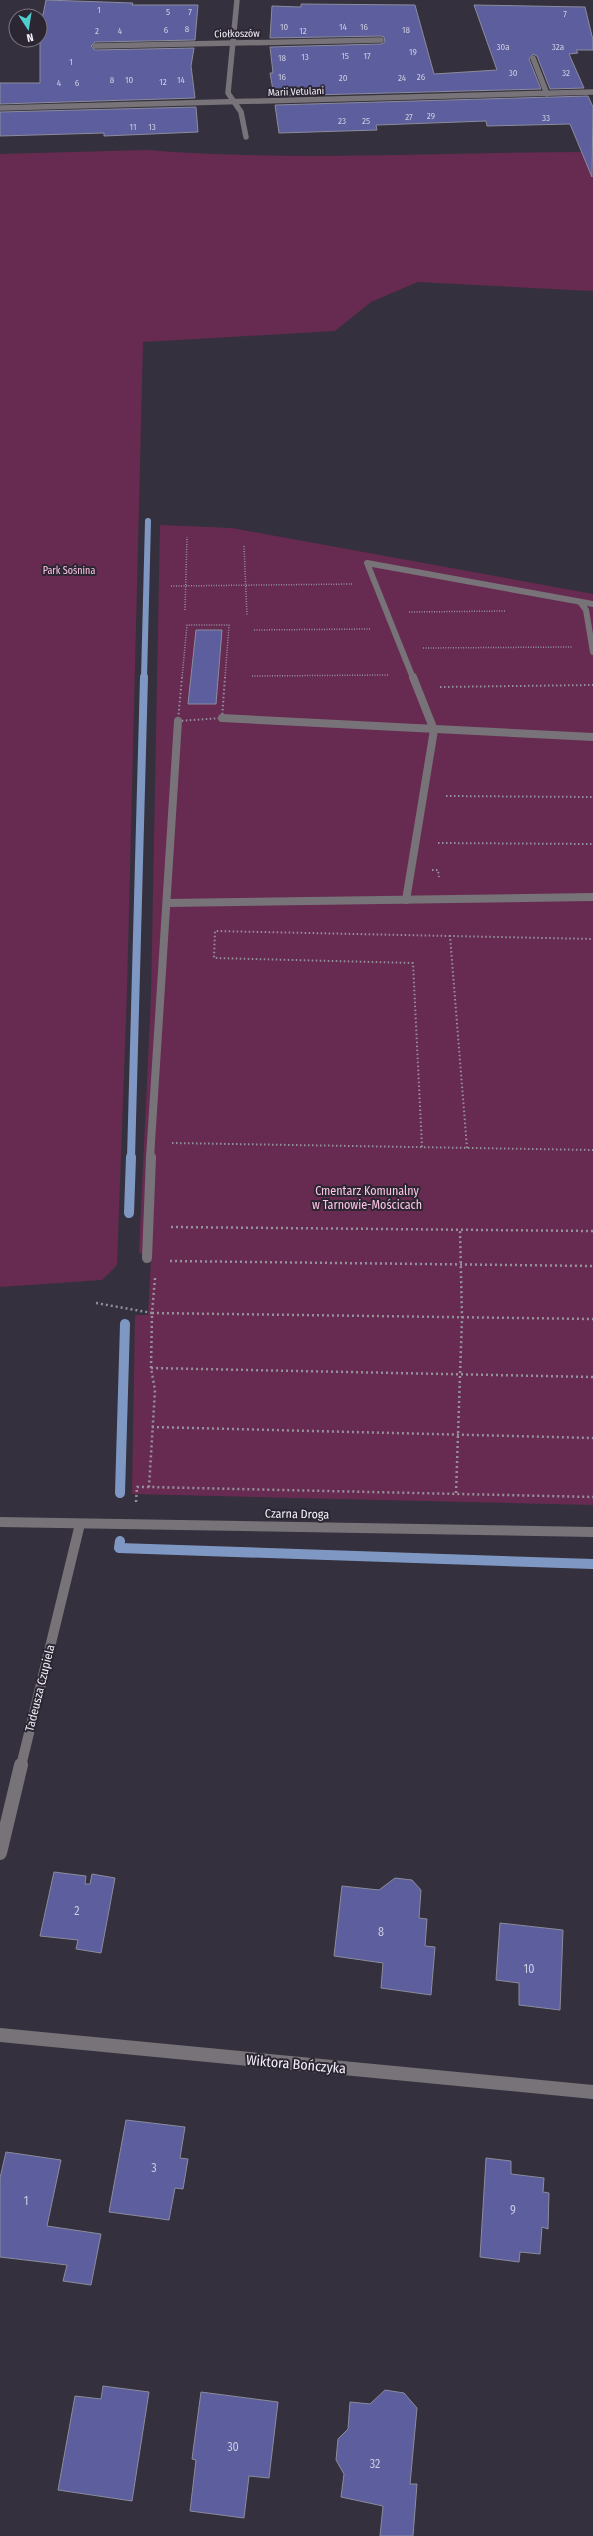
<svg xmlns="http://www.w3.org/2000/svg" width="593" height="2536" viewBox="0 0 593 2536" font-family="'Fira Sans Condensed',sans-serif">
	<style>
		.green { fill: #672b51 }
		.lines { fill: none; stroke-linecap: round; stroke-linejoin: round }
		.stream-far2 { stroke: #7f98c3; stroke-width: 6 }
		.stream-far1 { stroke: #7f98c3; stroke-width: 8 }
		.stream { stroke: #7f98c3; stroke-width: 10 }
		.building { fill: #5c5e9d; stroke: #8b8c9c }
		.path-far2 { stroke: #95919c; stroke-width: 1.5; stroke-dasharray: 1 1.5; stroke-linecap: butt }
		.path-far1 { stroke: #95919c; stroke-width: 2; stroke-dasharray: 1.5 2.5; stroke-linecap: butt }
		.path { stroke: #95919c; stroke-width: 2.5; stroke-dasharray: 2 3; stroke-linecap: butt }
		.minor-far4 { stroke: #787378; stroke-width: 5.5 }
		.minor-far3 { stroke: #787378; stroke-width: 6 }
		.minor-far2 { stroke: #787378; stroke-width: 8 }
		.minor-far1 { stroke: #787378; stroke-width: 10 }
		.minor { stroke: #787378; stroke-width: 14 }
		.labels { text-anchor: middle; stroke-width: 4; stroke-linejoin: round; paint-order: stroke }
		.far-number-label { font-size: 9px; fill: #cccbe1 }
		.far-street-label { font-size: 10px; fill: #f2eff8; stroke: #2b2632 }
		.far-park-label { font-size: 10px; fill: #fec4e4; stroke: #2b2632 }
		.park-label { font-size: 12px; fill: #fec4e4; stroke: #2b2632 }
		.street-label { font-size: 12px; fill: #f2eff8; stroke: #2b2632 }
		.near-number-label { font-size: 12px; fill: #cccbe1 }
		.near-street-label { font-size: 14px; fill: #f2eff8; stroke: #2b2632 }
	</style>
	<rect width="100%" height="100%" fill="#35303d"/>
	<g class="green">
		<path d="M147,150c149,12 297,2 446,2v139l-175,-9 -47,20 -36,29 -192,11 -16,649 -10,274 -15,15 -102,7v-1133z"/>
		<path d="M160,525l72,3 361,66v911l-461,-11 3,-179h13l3,-54 -12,-9 12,-256z"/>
	</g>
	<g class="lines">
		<path class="stream-far2" d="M144,678l4,-157"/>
		<path class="stream-far1" d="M131,1158l13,-481"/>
		<g class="stream">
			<path d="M129,1213l2,-56"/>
			<path d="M120,1493l5,-169"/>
			<path d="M120,1541l-1,7 474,16"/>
		</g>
	</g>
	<g class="building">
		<path d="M46,0l87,3 -1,2h66l-3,35 -100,2 -4,4 4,4 99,-2 -3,18 4,32 -195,6v-21h40v-68h3z"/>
		<path d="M301,4l114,1 19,69 63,-4 -23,-65 111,2 8,33v10h-17l2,3 -9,1 15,34 -34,1 -13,-33 -4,-2 -4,5 12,30 -267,7 -4,-23h3l-3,-26 111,-3 4,-2 -1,-5 -3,-1 -111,2 2,-32 29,1z"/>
		<path d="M588,96l5,11 -1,70 -22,-53 -83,2 -1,-5 -108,4h-2l1,5 -98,3 -4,-28z"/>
		<path d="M196,107l2,25 -94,4v-3l-104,3v-24z"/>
		<path d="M196,630h26l-6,74h-28z"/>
		<path d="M54,1872l32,4 -1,8h5l2,-10 23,4 -14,75 -25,-4 2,-9 -38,-4z"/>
		<path d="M395,1878l17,2 9,10 -2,28 8,1 -2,27 10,1 -4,48 -50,-7 2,-25 -49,-7 8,-70 37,4z"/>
		<path d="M500,1923l63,7 -3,80 -41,-5v-22l-23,-3z"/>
		<path d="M126,2120l59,7 -5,31 8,1 -5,30 -8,-1 -6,32 -60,-8z"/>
		<path d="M6,2152l55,8 -14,66 54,8 -10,51 -28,-4 4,-16 -67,-8v-79z"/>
		<path d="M486,2158l25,3v13l33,4 -1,14 6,1 -1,36 -6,-2 -2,27 -20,-2 -1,10 -39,-5z"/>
		<path d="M103,2386l46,6 -17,109 -74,-11 17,-94 26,3z"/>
		<path d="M385,2390l19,3 13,15 -7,76h7l-4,52h-33l3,-30 -42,-9 3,-23 -8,-14 2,-21 10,-10 2,-27 20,2z"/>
		<path d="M201,2392l77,10 -9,76 -20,-2 -5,42 -54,-7 6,-51 -4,-1z"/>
	</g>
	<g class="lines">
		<g class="path-far2">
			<path d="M244,546l3,70"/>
			<path d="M171,586l182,-2"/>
			<path d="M185,610l2,-73"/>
			<path d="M409,612l97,-1"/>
			<path d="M254,630l117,-1"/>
			<path d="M423,648l149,-1"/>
			<path d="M252,676l137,-1"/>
			<path d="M182,678l5,-53h42l-4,53"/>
		</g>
		<g class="path-far1">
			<path d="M182,677l-4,44 44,-3 3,-41"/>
			<path d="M440,687l153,-2"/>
			<path d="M446,796l147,1"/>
			<path d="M438,843l155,1"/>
			<path d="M432,870h6l1,7"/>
			<path d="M172,1143l421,7"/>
			<path d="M422,1147l-9,-184 -199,-5 1,-27 235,5"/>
			<path d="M467,1148l-17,-212 143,3"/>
		</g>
		<g class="path">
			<path d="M171,1227l422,4"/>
			<path d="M170,1261l423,5"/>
			<path d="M96,1303l56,10 3,-35"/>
			<path d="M151,1368l1,-55 441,6"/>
			<path d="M593,1377l-442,-9 4,22 -6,97 444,10"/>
			<path d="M152,1427l441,11"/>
			<path d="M456,1493l6,-175 -2,-88"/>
			<path d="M136,1502l1,-15h12"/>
		</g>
		<g class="minor-far4">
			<path d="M237,0l-9,93 13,19 5,25"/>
			<path d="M95,46l286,-6"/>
			<path d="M533,58l14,36"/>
			<path d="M0,108l593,-16"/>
		</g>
		<g class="minor-far3">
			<path d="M580,602l6,8 7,42"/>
			<path d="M413,678l-46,-115 226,41"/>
		</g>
		<g class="minor-far2">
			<path d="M222,718l371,19"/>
			<path d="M406,900l28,-170 -21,-53"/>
			<path d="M167,903l426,-6"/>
			<path d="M150,1158l28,-437"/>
		</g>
		<g class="minor-far1">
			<path d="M147,1258l4,-101"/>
			<path d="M0,1522l593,10"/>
			<path d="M21,1766l59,-242"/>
		</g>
		<g class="minor">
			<path d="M0,1853l21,-88"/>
			<path d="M0,2035l593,57"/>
		</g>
	</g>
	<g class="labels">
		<g class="far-number-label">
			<text x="99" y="13">1</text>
			<text x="168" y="15">5</text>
			<text x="190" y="15">7</text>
			<text x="565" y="17">7</text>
			<text x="284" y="30">10</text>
			<text x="343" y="30">14</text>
			<text x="364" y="30">16</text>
			<text x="187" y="32">8</text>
			<text x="166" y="33">6</text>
			<text x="406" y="33">18</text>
			<text x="97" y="34">2</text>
			<text x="120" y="34">4</text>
			<text x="303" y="34">12</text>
			<text x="503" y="50">30a</text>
			<text x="558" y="50">32a</text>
			<text x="413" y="55">19</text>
			<text x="345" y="59">15</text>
			<text x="367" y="59">17</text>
			<text x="305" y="60">13</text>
			<text x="282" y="61">18</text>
			<text x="71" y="65">1</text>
			<text x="513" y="76">30</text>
			<text x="566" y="76">32</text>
			<text x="282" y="80">16</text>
			<text x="421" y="80">26</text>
			<text x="343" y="81">20</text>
			<text x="402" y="81">24</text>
			<text x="112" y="83">8</text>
			<text x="129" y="83">10</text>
			<text x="181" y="83">14</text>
			<text x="163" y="85">12</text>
			<text x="59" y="86">4</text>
			<text x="77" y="86">6</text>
			<text x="431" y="119">29</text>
			<text x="409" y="120">27</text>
			<text x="546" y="121">33</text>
			<text x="342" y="124">23</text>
			<text x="366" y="124">25</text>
			<text x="133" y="130">11</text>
			<text x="152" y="130">13</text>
		</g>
		<g class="far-street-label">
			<text transform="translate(237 33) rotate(-1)" y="4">Ciołkoszów</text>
			<text transform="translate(296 91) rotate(-2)" y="4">Marii Vetulani</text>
		</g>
		<g class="far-park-label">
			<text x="69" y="574">Park Sośnina</text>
		</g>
		<g class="park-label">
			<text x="367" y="1195">Cmentarz Komunalny<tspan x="367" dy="14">w Tarnowie-Mościcach</tspan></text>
		</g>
		<g class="street-label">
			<text transform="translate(297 1514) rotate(1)" y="4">Czarna Droga</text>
			<text transform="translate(40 1688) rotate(-76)" y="4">Tadeusza Czupiela</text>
		</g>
		<g class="near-number-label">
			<text x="77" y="1915">2</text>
			<text x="381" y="1936">8</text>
			<text x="529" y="1973">10</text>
			<text x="154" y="2172">3</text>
			<text x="26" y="2205">1</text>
			<text x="513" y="2214">9</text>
			<text x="233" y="2451">30</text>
			<text x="375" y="2468">32</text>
		</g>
		<g class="near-street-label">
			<text transform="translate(296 2064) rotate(5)" y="5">Wiktora Bończyka</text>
		</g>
	</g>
	<g transform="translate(28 28) rotate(168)"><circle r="19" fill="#2b2632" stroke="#7b7681"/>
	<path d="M0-3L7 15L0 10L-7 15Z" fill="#52cdce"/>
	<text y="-6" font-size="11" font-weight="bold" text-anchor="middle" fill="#f2eff8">N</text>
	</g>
</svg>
